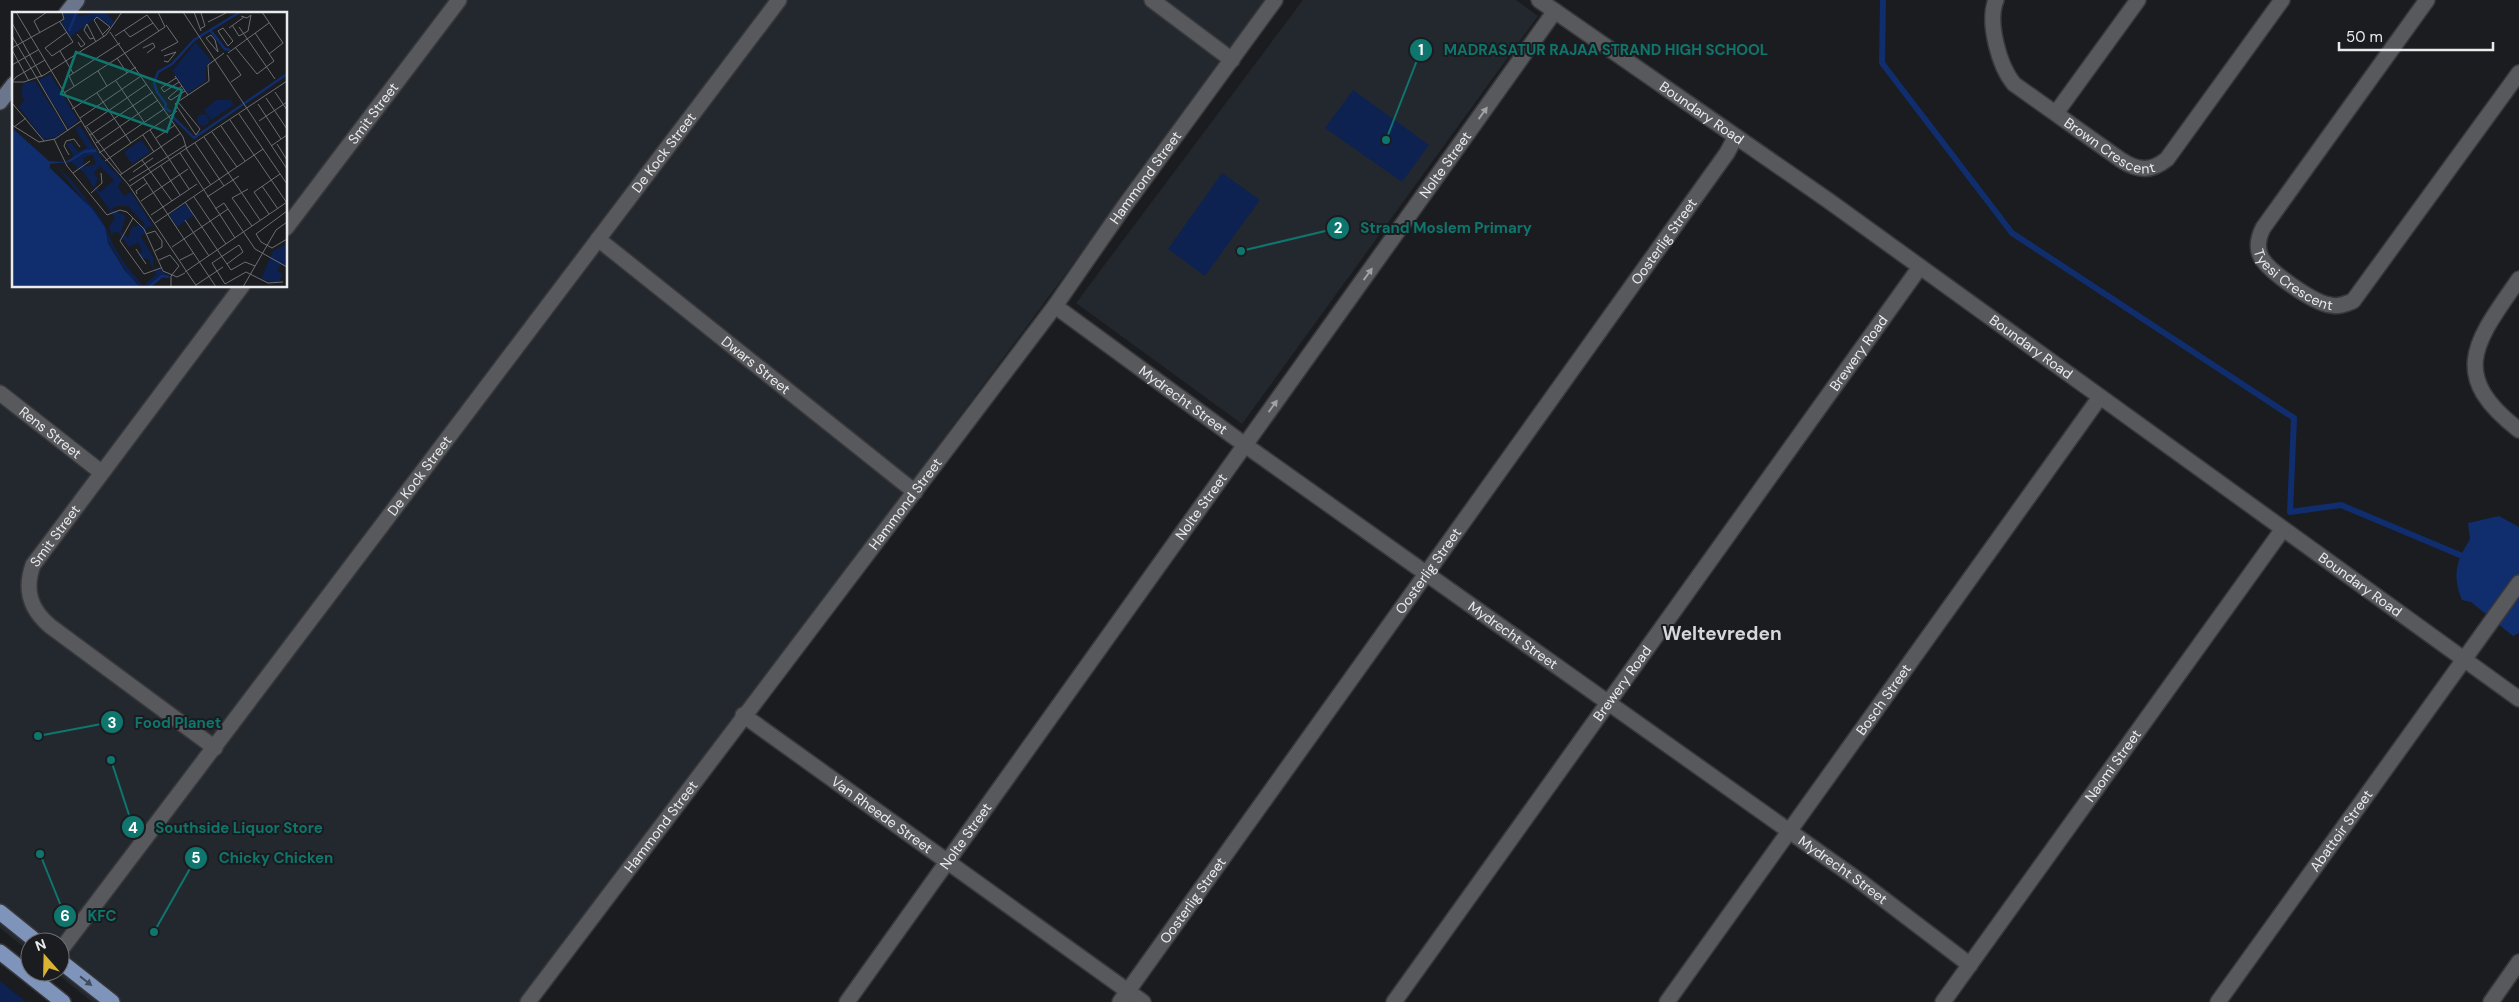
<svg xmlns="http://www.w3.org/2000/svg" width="2519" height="1002" viewBox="0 0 2519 1002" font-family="'DM Sans',sans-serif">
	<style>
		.built { fill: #23282f }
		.green { fill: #0d2250 }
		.water { fill: #102d6e }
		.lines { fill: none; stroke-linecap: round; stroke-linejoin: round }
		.stream { stroke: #102d6e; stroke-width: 6 }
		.street-casing { stroke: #38383b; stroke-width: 18 }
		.secondary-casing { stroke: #38383b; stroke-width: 18 }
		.primary-casing { stroke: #38383b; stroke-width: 18 }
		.street { stroke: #57595d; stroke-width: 15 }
		.secondary { stroke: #6b768c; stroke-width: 15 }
		.primary { stroke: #7f94bb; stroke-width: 15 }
		.oneway { fill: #a0a2a4 }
		.oneway2 { fill: #424c5d }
		.labels { text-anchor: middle; stroke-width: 4; stroke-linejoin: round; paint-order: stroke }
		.street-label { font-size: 14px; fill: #e9eaec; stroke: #1a1c1f }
		.district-label { font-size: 19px; font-weight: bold; fill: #d5d7db; stroke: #1a1c1f }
		.inset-river { fill: none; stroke: #102d6e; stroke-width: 2.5 }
		.inset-road { fill: none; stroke: #6d6e71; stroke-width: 1 }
		.view { fill: #0f766e; fill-opacity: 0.15; stroke: #0f766e; stroke-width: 2.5 }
		.inset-edge { fill: none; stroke: #e9eaec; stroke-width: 2.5 }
		.leader { fill: none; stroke: #0f766e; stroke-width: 2 }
		.callout-dot { fill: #0f766e; stroke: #1a1c1f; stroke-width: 2 }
		.mark-label { font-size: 15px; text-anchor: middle; font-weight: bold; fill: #fff }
		.callout-label { font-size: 15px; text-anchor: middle; font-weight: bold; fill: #0f766e; stroke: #1a1c1f; stroke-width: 4; stroke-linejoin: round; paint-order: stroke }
	</style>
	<rect width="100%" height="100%" fill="#1a1c1f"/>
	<g class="built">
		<path d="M75,0h1194l-744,1002h-433l-37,-30h5v-30h-30v10l-30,-24v-828l14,-19v205h272v-272h-222z"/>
		<path d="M1303,0h213l22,16 -296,408 -166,-121z"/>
	</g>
	<g class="green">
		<path d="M1353,90l76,55 -27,37 -77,-54z"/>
		<path d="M1222,173l38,27 -55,76 -37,-27z"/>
		<path d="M0,981l26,21h-26z"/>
	</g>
	<path class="water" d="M2499,516l20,11v106l-6,3 -42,-34 -9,-2c-10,-26 -6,-38 8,-61l-2,-16z"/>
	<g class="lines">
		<path class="stream" d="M1883,0l-1,63 130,170 282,185 -4,94 51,-7 119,50"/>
		<defs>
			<g id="street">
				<path d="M1152,0l80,60"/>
				<path id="s1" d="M1539,0l290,201 690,498"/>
				<path id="s2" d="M1996,0c-9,22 3,66 18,84l107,76c17,11 30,12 46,-1l115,-159"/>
				<path id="s3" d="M2427,0l-164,228c-5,10 -7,19 -2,29 8,15 53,46 69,48 9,2 15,-1 23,-4l166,-228"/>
				<path d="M2056,113l82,-113"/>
				<path id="s4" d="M286,228l173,-228"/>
				<path id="s5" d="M598,239l317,253"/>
				<path d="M2519,279c-42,61 -73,95 0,151"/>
				<path id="s6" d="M1055,306l190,139 616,437 109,83"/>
				<path id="s7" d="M0,393l101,79"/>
				<path id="s8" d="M743,715l400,287"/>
				<path id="s9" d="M215,748l-165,-122c-20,-17 -26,-36 -17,-61l209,-279"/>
				<path id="s10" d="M60,951l719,-951"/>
				<path id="s11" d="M528,1002l527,-696 68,-98 152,-208"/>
				<path id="s12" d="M847,1002l708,-991"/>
				<path id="s13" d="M1120,1002l607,-849 8,-15"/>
				<path id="s14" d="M1394,1002l526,-735"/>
				<path id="s15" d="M1667,1002l433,-605"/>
				<path id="s16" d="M1943,1002l340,-473"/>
				<path id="s17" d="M2218,1002l301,-419"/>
				<path d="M2491,1002l28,-40"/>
			</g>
			<g id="secondary">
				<path d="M66,14l11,-14"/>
				<path d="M0,102l14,-18"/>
			</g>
			<g id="primary">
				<path d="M0,912l37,30"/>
				<path d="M0,952l63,50"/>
				<path d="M60,961l52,41"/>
			</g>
		</defs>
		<use href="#street" class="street-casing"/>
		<use href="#secondary" class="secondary-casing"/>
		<use href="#primary" class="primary-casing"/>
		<use href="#street" class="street"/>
		<use href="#secondary" class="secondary"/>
		<use href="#primary" class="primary"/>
	</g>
	<defs><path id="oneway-solid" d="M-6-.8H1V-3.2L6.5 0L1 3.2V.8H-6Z" transform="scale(1.25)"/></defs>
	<g class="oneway">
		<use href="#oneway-solid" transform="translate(1483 113) rotate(-54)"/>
		<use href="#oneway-solid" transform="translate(1368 274) rotate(-54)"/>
		<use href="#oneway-solid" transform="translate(1273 406) rotate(-54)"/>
	</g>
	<use class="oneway2" href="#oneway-solid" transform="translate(86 981) rotate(38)"/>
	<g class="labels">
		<g class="street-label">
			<text dy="5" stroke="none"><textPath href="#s1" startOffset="198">Boundary Road</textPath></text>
			<text dy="5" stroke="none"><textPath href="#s4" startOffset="144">Smit Street</textPath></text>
			<text dy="5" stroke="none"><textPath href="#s2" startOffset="204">Brown Crescent</textPath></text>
			<text dy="5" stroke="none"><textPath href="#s10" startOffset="1001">De Kock Street</textPath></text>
			<text dy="5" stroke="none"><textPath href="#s12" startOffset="1029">Nolte Street</textPath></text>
			<text dy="5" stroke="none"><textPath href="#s11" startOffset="1030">Hammond Street</textPath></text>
			<text dy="5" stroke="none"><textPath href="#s13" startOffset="935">Oosterlig Street</textPath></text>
			<text dy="5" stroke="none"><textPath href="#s3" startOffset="351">Tyesi Crescent</textPath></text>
			<text dy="5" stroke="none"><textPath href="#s1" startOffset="602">Boundary Road</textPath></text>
			<text dy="5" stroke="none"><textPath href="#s14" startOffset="798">Brewery Road</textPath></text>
			<text dy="5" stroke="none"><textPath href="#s5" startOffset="202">Dwars Street</textPath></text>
			<text dy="5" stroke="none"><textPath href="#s6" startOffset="159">Mydrecht Street</textPath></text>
			<text dy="5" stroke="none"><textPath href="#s7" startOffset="64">Rens Street</textPath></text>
			<text dy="5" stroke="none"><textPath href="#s10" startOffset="596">De Kock Street</textPath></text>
			<text dy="5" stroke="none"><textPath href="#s11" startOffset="625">Hammond Street</textPath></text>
			<text dy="5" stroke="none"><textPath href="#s12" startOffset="609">Nolte Street</textPath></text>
			<text dy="5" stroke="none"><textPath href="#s9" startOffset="310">Smit Street</textPath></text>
			<text dy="5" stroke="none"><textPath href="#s13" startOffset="530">Oosterlig Street</textPath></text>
			<text dy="5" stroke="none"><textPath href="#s1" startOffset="1008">Boundary Road</textPath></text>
			<text dy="5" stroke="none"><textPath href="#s6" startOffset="564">Mydrecht Street</textPath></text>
			<text dy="5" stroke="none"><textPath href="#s14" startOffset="392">Brewery Road</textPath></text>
			<text dy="5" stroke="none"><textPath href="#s15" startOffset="372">Bosch Street</textPath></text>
			<text dy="5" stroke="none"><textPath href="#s16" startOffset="291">Naomi Street</textPath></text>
			<text dy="5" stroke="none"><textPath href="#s8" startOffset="171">Van Rheede Street</textPath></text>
			<text dy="5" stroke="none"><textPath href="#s11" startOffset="220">Hammond Street</textPath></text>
			<text dy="5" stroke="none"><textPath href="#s17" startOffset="211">Abattoir Street</textPath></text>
			<text dy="5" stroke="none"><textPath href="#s12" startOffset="204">Nolte Street</textPath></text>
			<text dy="5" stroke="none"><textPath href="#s6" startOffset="969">Mydrecht Street</textPath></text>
			<text dy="5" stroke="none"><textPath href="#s13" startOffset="125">Oosterlig Street</textPath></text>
		</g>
		<g class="district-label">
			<text x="1722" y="640">Weltevreden</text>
		</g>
	</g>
	<g transform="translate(12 12)">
		<rect width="275" height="275" fill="#1a1c1f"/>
		<path d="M50,0h15l2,4 27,-4 8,10 -2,5 -15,-10 -27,20 -9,-15 4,-4zM184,30l15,19 -5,6v14l-18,12 -16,-22zM38,62l28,46 -9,8 -31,-47zM23,69l31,48 -11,9 -12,1 -24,-32 6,-9 -4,-1 2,-14zM204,88h15l3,5 -23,15 -7,-10zM185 108a6 6 0 1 1 12 0a6 6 0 1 1-12 0ZM68,114l21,32 21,22 -4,7 6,9 7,-4 22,34 -8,2 1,4 -5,5 12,20 1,13 -5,-10 -10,-4 3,-6 -4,-7 -9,4 -11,-15 -7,1 -2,-6 6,-9 -31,-45 -12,-10 1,-9 -6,-9 4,-3 7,10 9,-4 -10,-16 -1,-5zM81,143l3,9 -13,3 1,-10zM88,154l14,14 -14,12 -5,-6 3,-8 -4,-5zM105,194h11l17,18 -2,3 -3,-2 -8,2 -4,11 -7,-6 5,-16 -15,-7zM129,128l9,12 -18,12 -8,-12zM43,152l17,17 27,35 8,14 6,15 6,9 3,6 21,26 13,-11 -1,-5 6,-1 9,9 -7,-1 -12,10h-10l-13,-12 -20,-34 -3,-14zM173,192l9,11 -17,12 -8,-13zM275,232v24l-6,-4 -4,7 6,3 -5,9 -17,-4 12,-28z" fill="#0d2250" fill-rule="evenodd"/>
		<path d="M0,116l37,33 16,1 20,-12 11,-1 1,3 -13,1 -14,9 -20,2v4l42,41 13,18 3,16 17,28 15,16h-128z" fill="#102d6e"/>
		<path class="inset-river" d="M57,19l7,-18M199,19l14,18 5,1M159,100l-6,-4 1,-4 -9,-12 -3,-9 4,-11 14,-8 22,-24 46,-28M161,105l21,21 93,-64M137,275l13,-11 7,1"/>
		<path class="inset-road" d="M4,0l84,140 28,32 69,103M171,0l104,157M182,0l7,19M250,0l21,31 -14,11M48,10l13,20M196,10l18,-9M0,11l30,54M220,13l7,11 9,-5 3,-16 -4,3 -6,-2M227,15l36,52M211,16l10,13 -5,5 -10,-15zM217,16l15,-11M188,17l5,-3 -4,-13M112,18l6,7 23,-14M55,20l-22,16 7,8 21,-14M98,20l73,105 4,13 24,35M28,21l-6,-12 13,-9M65,22l8,10 -4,3 -3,-5M91,22l7,-7 -13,-10 -3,3 10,17M199,23l4,5 3,12 -12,-14zM0,24l56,95M103,24l32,-21 12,16M82,26l-4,1 -6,-9 3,-6 9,18M223,35l22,27 17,-13 -19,-28M0,36l52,-29 -2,-7M131,36l10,-5 2,4 -8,6M0,38l17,31M48,39l13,22M149,39l17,-9 -12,-17M216,41l41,-30M215,43l14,20 -10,7M152,44l12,-4 -8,10 -4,-1M105,46l10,15M0,53l26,-15M86,59l9,15M163,64l13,19M104,69l28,41M0,70h12l20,-7 62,-40 16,-23M0,70l4,-5 29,-17M62,74l-5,-10 51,-33M170,74l-14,12 3,2 14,-9M149,76l3,4 15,-10M149,76l15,-10M263,80l12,18M52,81l101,-66 -7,-15M85,81l34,50M254,86l21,31M166,90l22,27 -4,6 -21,-31 1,-1 33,-22 -1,-16 16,-12M0,91l32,38M246,92l23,35M60,97l64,-42M227,102l48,70M68,106l61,-42M218,108l57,83M247,109l28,-19M0,113l27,17 16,-3 26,-18M209,114l24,35M2,115l12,-9M73,115l62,-43M75,115l35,47M138,118l39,59M200,120l25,35M78,123l63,-43M131,123l11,17M192,125l56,83M144,126l19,-13M42,127l13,27 40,49 13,-5 7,2 17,17 19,42 14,6 8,-4M84,131l62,-43M183,131l29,43M265,132l10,16M259,134l16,-11M87,141l65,-44M168,141l55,85M57,143l-5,-9 2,-5 8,-2 6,8M130,148l30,41M93,149l72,-50M149,154l19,29M121,160l20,-14M61,161l17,-12M108,163l61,-42M131,165l73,110M117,169l57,-36M118,174l157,-105M250,174l16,23M236,177l-16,9 20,28M79,181l11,-10 -1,-10M125,182l-1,-3 11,-8M182,185l32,47M195,185l32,-21M129,189l47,-32M173,190l46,68 14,-8 10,4M203,197l9,-6 31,46 32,18M275,199l-31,23 5,8 11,6 15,-9M257,202l-15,-22 26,-18M139,203l46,-31M121,206l-13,23 24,33 17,-6M173,208l24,36M143,211l108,-74M134,222l9,-3 7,10v6l-7,4M160,235l56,-38M124,237l10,15M147,248l11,-5 9,11 -8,10v11M168,248l14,-7M215,252l16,-12 -4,-7 -27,18 13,21 21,-12 22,11 15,-1M173,260l102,-70M184,273l27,-18M231,275l33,-57 11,-8"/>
		<path class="view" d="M64,40l106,38 -15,42 -106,-38z"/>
		<rect width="275" height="275" class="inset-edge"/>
	</g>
	<path class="leader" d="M1386 140L1421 50M1241 251L1338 228M38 736L112 722M111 760L133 827M154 932L196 858M40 854L65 916"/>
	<g class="callout-dot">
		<circle cx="1386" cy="140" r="5"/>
		<circle cx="1241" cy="251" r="5"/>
		<circle cx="38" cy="736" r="5"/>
		<circle cx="111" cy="760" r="5"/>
		<circle cx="154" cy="932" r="5"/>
		<circle cx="40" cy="854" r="5"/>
		<circle cx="1421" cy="50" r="12"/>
		<circle cx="1338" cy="228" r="12"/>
		<circle cx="112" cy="722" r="12"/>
		<circle cx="133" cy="827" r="12"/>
		<circle cx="196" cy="858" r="12"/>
		<circle cx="65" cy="916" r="12"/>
	</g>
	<g class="mark-label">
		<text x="1421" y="55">1</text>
		<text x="1338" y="233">2</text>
		<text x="112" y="728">3</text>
		<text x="133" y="833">4</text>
		<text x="196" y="863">5</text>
		<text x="65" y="921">6</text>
	</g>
	<g class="callout-label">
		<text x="1606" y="55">MADRASATUR RAJAA STRAND HIGH SCHOOL</text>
		<text x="1446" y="233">Strand Moslem Primary</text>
		<text x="178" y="728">Food Planet</text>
		<text x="239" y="833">Southside Liquor Store</text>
		<text x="276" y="863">Chicky Chicken</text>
		<text x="102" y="921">KFC</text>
	</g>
	<g transform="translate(45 957) rotate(340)"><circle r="24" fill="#1a1c1f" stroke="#6d6e71"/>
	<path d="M0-4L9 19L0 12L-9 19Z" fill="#dcb233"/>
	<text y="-8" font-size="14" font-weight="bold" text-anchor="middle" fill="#e9eaec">N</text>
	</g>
	<path d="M2339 42v8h154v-8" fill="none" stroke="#e9eaec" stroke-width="2.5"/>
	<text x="2346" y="42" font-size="15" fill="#e9eaec" stroke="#1a1c1f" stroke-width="4" paint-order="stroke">50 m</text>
</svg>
